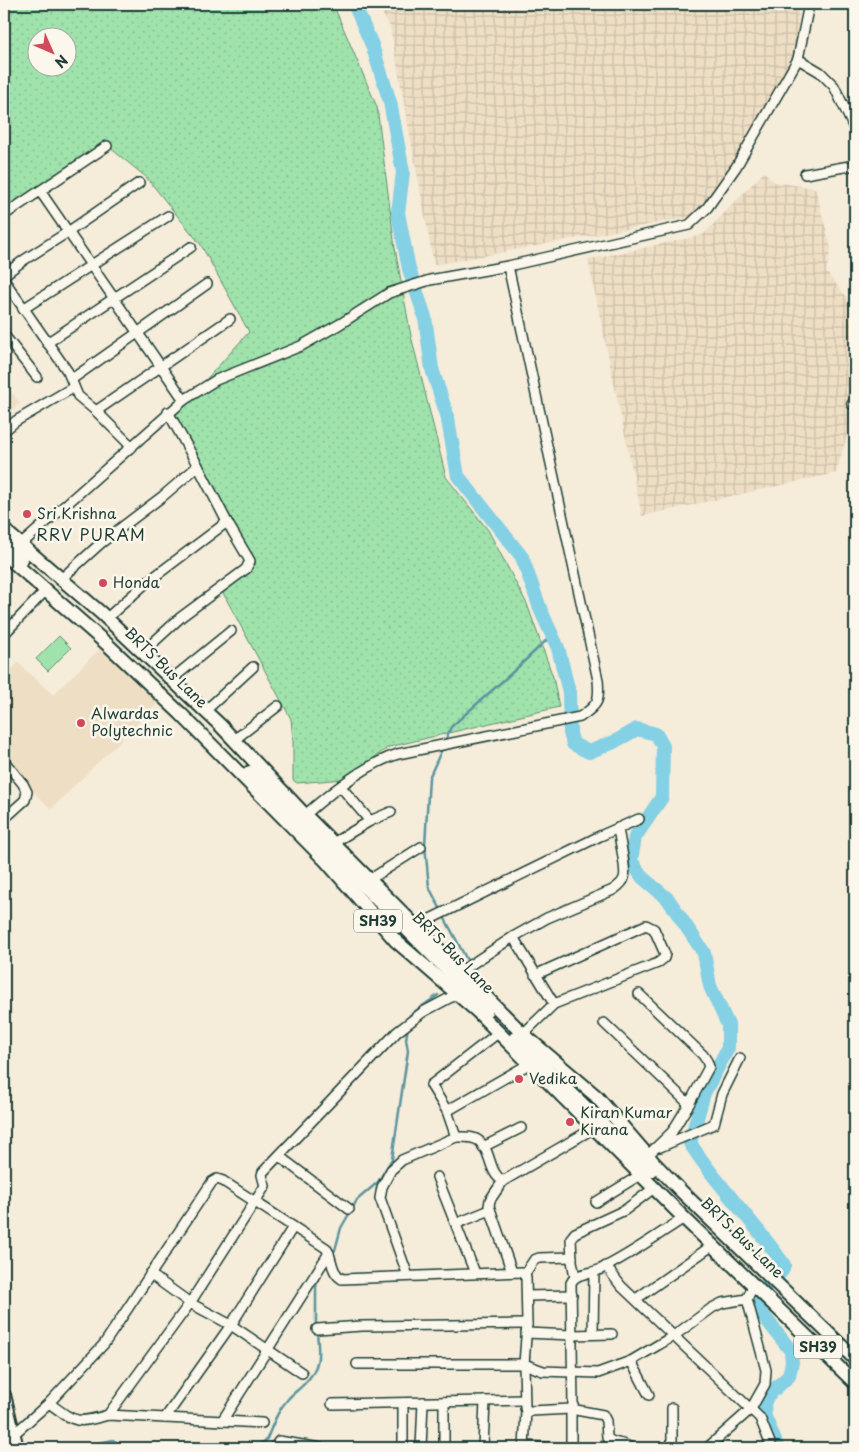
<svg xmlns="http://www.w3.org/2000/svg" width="859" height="1452" viewBox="0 0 859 1452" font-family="'Playpen Sans',sans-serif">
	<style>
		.built { fill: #eedec4 }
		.industrial { fill: url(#industrial-grid) }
		.grass { fill: url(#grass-dots); stroke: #609070; fill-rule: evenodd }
		.pitch { fill: #a0e2ac; stroke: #609070 }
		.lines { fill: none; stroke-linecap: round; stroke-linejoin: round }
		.stream { stroke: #5c959e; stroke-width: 2.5 }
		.river { stroke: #84d0e4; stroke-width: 14 }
		.street-casing { stroke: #1f3d34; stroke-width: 12 }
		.primary-casing { stroke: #1f3d34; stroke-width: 16 }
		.street { stroke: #fbf7ec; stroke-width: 9 }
		.primary { stroke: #fbf7ec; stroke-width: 12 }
		.poi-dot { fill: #d1495b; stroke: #fbf7ec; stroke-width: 2 }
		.labels { text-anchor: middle; stroke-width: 5; stroke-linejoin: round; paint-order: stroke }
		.shield { fill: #fbf7ec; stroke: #61756b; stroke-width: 1 }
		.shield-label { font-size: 14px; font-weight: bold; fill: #1f3d34 }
		.poi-label { font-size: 15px; fill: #1f3d34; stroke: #fbf7ec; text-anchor: start }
		.street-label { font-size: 15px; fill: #1f3d34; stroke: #fbf7ec }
		.neighbourhood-label { font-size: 16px; letter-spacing: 1px; fill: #1f3d34; stroke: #fbf7ec }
	</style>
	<defs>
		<pattern id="industrial-grid" width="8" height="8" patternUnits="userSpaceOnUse" patternTransform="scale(1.25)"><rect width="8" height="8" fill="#eedec4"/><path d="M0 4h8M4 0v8" fill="none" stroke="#ccbfa9"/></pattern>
		<pattern id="grass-dots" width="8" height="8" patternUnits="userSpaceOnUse" patternTransform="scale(1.25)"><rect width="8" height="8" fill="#a0e2ac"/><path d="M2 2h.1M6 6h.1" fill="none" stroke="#89c395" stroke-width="1.8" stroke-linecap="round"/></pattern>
	</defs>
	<rect width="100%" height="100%" fill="#f5ecda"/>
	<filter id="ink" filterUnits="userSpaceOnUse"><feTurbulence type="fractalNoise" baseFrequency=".02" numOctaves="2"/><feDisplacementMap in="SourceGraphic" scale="10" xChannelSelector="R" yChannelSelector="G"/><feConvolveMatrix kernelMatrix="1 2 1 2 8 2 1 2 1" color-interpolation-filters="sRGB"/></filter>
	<g filter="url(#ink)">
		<g class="built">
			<path d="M4,383l16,20 -16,14z"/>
			<path d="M103,646l56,56 -108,107 -47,-48v-84l14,-14 35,32z"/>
		</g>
		<g class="industrial">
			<path d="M377,4h422l-3,49 -16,35 -65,111 -14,16 -267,50 -44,-238z"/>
			<path d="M764,172l10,10 41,6 16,60 -5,24 29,35v101l-19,65 -194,43 -54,-256 115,-25z"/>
		</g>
		<path class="grass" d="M4,4h329l44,103 18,141 16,88 35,141 42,53 39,74 26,73 6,30 -170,40 -45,32 -47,4 -4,-3v-39l-2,-22 -68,-126 33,-29 -81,-150 74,-82 -48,-87 -55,-68 -42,-34 -100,67zM38,38h30v30h-30z"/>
		<path class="pitch" d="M59,636l12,12 -23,23 -12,-12z"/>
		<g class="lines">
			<g class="stream">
				<path d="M445,741l6,-14 65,-58 36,-34"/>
				<path d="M441,910l-12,-23 -4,-42 4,-67 13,-29"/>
				<path d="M443,915l24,45"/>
				<path d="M410,1019v-4l28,-20"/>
				<path d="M331,1255l4,-5 6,-22 16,-28 21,-18 14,-23 16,-108 -2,-12 2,-12"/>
				<path d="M316,1326v-39l3,-12"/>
				<path d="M75,1448l38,-8 14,8"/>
				<path d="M248,1448l18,-7c6,-14 11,-30 22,-42 5,-6 12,-10 17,-16 16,-16 14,-30 12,-51"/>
			</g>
			<path class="river" d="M354,4l18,41 18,57 13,70 -5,41 11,56 16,48 7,52 15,46 11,61 64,81 19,54 17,37 11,44 1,41 3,11 16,8 25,-10 23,-13 19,5 7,12 -1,51 -27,40 -4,24 12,17 25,21 36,54 6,33 18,39v23l-24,45 -14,50c27,43 65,79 94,122l-2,6 -29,27 3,8 35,45 1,11 -3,14 -22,20 -3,8 1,13 13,31"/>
			<defs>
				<g id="street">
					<path d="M798,59l22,13 14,14 21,44"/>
					<path d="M805,174l50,-9"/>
					<path d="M40,191l144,209"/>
					<path d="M4,215l103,-69"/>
					<path d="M4,275l20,-15 44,-28 71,-49"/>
					<path d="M4,280l64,92 10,24 18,15 36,36"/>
					<path d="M23,309l145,-93"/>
					<path d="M4,335l33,42"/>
					<path d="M47,343l144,-96"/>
					<path d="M72,379l135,-95"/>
					<path d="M852,404l3,-1"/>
					<path d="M96,411l134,-92"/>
					<path d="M4,431l12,-10 58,-34"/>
					<path d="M17,548l167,-148 32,-20 85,-34 39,-22 49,-31 41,-13 78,-14 181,-41 18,-17 29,-41 62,-108 11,-55"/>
					<path d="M61,579l40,-36 62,-47 35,-30"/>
					<path d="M107,618l39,-35 81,-61"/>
					<path d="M4,634l42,-44"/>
					<path d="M143,652l38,-35 65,-48 4,-8 -23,-39 -29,-56 -30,-54"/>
					<path d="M172,679l59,-48"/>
					<path d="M205,711l48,-44"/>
					<path d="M234,740l44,-34"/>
					<path d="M4,761l19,23 4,8 -2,8 -21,19"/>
					<path d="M341,787l29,34"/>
					<path d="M305,815c26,-23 61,-51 93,-61l182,-37c18,-12 20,-16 18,-37l-90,-414"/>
					<path d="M333,843l37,-22 21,-9"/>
					<path d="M369,880l52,-33"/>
					<path d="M416,926l184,-90 39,-17"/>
					<path d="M513,937l41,67"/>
					<path d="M461,971l52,-34 34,-19 66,-28c4,-3 10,-7 11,-12 3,-8 -5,-40 -6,-50"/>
					<path d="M639,994l64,61 4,6 2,6 -20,37 -17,28 -25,24"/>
					<path d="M604,1023l85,81"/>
					<path d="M498,1033l-67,52 16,26 9,26c7,0 17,-1 23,4 13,10 9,32 24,40l91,-53"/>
					<path d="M523,1034l31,-30 104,-41 6,-5 1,-4 -11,-25 -8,-4 -111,50"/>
					<path d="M447,1111l82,-47"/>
					<path d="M483,1147l38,-19"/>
					<path d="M660,1147l54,-23 8,-30 18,-36"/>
					<path d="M279,1156l70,53"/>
					<path d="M437,1177l38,96"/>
					<path d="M503,1181l-13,19 -1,6 23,66"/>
					<path d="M596,1202l44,-27"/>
					<path d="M458,1223l32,-13"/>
					<path d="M606,1266l15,20 139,132 12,30"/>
					<path d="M150,1274l40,29 41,22 71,48"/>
					<path d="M524,1275l10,-15 5,-2 33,-1"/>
					<path d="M408,1276l-28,-78 2,-11 9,-17 11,-10 54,-23"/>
					<path d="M575,1277l-3,-16 -1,-23 4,-5 50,-23 29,-22"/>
					<path d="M527,1296l45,-1"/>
					<path d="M636,1299l77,-54"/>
					<path d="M317,1329l45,-3 165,-2"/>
					<path d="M526,1333l46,2 40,-1"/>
					<path d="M593,1334l1,-62"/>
					<path d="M631,1361l18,34"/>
					<path d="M357,1364h167l19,7 55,2 33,-12 44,-26 37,-27 10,-5 25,-4"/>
					<path d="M485,1401l39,-1"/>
					<path d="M49,1403c27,20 27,21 59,12l154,8"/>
					<path d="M332,1404l153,-3 -2,47"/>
					<path d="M108,1415l82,-112 75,-117 -3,-11 1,-3 134,-140 26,-20 34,-18"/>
					<path d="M165,1418l66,-93 62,-98"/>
					<path d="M222,1421l107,-168"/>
					<path d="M4,1438l10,-4 35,-31 55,-59 108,-162 5,-3 6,2 103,67c7,10 4,24 16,31l180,-7 4,5 1,47 -3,40 1,44 1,3h5l40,-2 2,-4 -2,-122c5,-11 21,-9 30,-14 27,-13 52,-31 77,-47l5,-5"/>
					<path d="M524,1446l36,2"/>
					<path d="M210,1448h12"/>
					<path d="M274,1448l5,-7 41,7"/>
					<path d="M403,1448v-45"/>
					<path d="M421,1448l2,-46"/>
					<path d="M444,1448v-46"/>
					<path d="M524,1448l2,-37"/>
					<path d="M571,1448v-39l32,6 3,6 1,17c7,7 17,4 24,10"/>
					<path d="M672,1448v-40"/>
					<path d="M707,1448l44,-39 14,-25 1,-14 -19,-71 6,-13"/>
				</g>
				<g id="primary">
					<path d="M4,530l97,83 119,112 85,90 218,219 73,62 58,67 27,28 174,168"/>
					<path d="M4,543l18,16"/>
					<path d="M4,554l104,91 73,69 145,147 70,80 82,71 205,205 172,166"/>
					<path d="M250,772l237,238"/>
					<path d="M515,1038l136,133"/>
					<path d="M4,1395l13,53"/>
				</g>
			</defs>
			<use href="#street" class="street-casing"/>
			<use href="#primary" class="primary-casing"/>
			<use href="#street" class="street"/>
			<use href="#primary" class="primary"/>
		</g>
	</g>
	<g class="poi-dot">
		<circle cx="27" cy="514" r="5"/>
		<circle cx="103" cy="583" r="5"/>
		<circle cx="81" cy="723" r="5"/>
		<circle cx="519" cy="1079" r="5"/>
		<circle cx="570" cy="1122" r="5"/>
	</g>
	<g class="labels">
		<g class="shield">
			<rect x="354" y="909.5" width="48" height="23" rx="4"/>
			<rect x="794" y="1335.5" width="48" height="23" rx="4"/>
		</g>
		<g class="shield-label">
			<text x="378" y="926">SH39</text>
			<text x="818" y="1352">SH39</text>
		</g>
		<g class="poi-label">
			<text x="37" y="519">Sri Krishna</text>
			<text x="113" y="588">Honda</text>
			<text x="91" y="719">Alwardas<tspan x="91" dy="17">Polytechnic</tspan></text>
			<text x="529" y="1084">Vedika</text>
			<text x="580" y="1118">Kiran Kumar<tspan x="580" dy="17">Kirana</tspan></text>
		</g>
		<g class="street-label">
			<text transform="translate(166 668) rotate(44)" y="5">BRTS Bus Lane</text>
			<text transform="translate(453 953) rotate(45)" y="5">BRTS Bus Lane</text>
			<text transform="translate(742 1238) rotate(44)" y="5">BRTS Bus Lane</text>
		</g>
		<g class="neighbourhood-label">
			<text x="91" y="541">RRV PURAM</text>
		</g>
	</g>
	<rect width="859" height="1452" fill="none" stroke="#fbf7ec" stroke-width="20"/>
	<rect x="10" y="10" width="839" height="1432" fill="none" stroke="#1f3d34" stroke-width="2" filter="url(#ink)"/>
	<g transform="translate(52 52) rotate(135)"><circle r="24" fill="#fbf7ec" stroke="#a3ada2"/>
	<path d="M0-4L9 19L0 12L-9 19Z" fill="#d1495b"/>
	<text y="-8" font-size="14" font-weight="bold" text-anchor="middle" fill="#1f3d34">N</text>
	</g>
</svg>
